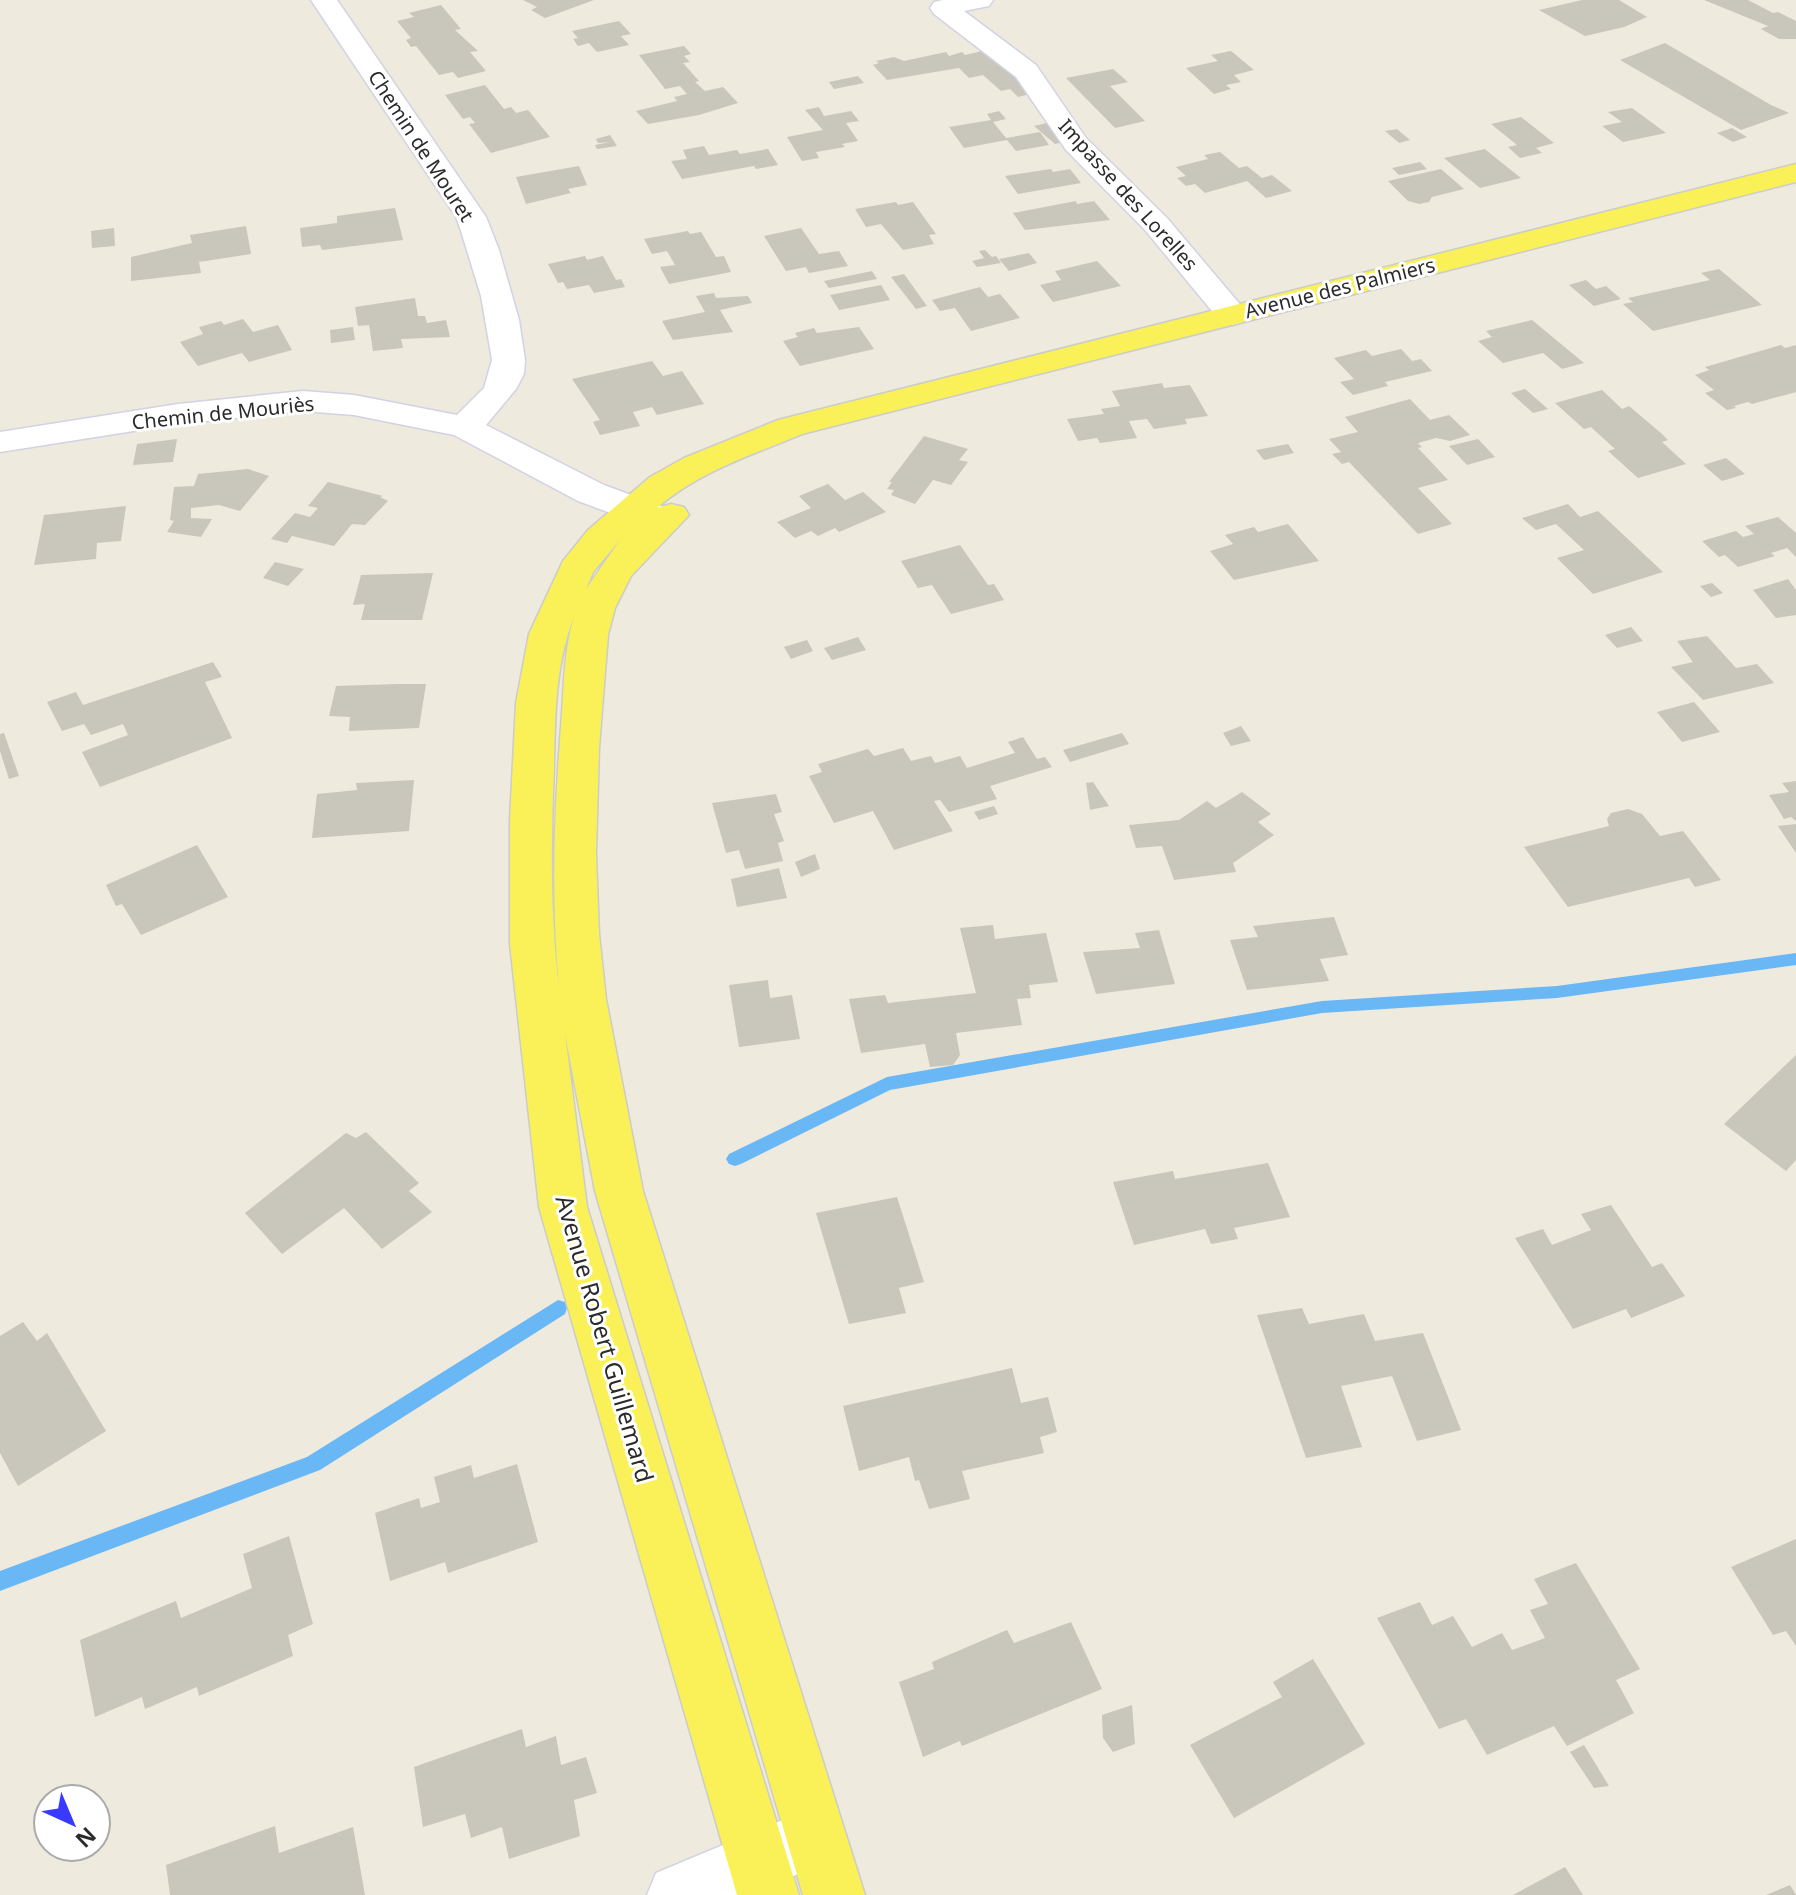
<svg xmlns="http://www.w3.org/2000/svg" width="1796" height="1895" viewBox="0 0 1796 1895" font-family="'Noto Sans',sans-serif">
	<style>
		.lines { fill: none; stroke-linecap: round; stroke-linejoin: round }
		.stream { fill: #6ab7f6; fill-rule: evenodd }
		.building { fill: #c9c6bc }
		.minor-casing { stroke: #d2d2e5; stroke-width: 3 }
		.major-casing { stroke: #ccc; stroke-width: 3 }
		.minor { fill: #fff; fill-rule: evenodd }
		.major { fill: #f9f157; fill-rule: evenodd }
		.labels { text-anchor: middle; stroke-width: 6; stroke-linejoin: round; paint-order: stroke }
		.far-street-label { font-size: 20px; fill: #2b2b2b; stroke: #fff }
		.street-label { font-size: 24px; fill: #2b2b2b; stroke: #fff }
	</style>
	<rect width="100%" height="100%" fill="#eeeadd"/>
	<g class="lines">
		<g class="stream">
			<path d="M1796,953v12l-239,33 -235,15 -432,77 -149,74 -6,2 -6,-2 -3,-5 3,-5 158,-77 435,-76 235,-15z"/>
			<path d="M558,1300l7,2 2,6 -2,6 -245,156 -320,121v-20l307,-114z"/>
		</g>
	</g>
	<g class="building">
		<path d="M523,0h71l-49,18 -14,-8 6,-3z"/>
		<path d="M1582,0h37l28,17 -23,10 -39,9 -46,-26z"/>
		<path d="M1704,0h44l25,13 5,-1 18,9v18h-17l-18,-10 7,-3z"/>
		<path d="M441,5l20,24 -6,1 23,21 -8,1 16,19 -28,7 -5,-6 -14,3 -23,-29 -5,1 -5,-7 5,-2 -14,-17 17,-4 -5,-4z"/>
		<path d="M619,21l12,13 -10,2 8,9 -32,7 -8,-9 -11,3 -5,-7 5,-1 -6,-7z"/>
		<path d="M1665,43l106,62 18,8 -48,17 -121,-70z"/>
		<path d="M684,46l7,8 -7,2 6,6 -7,1 16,18 -4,1 10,9 18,-4 15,16 -39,12 -51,9 -12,-13 41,-10 -3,-4 13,-3 -7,-8 -15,3 -26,-34z"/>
		<path d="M991,49l43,44 -16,4 -8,-8 -9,2 -18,-16 -14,3 -10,-10 -72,12 -14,-15 6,-2 -3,-2 18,-4 10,4 42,-9 3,4 13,-4 3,3z"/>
		<path d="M1231,51l23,19 -20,5 7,7 -15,3 5,4 -17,5 -28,-26 32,-7 -7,-6z"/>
		<path d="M1113,69l15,13 -18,4 35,35 -30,7 -49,-50z"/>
		<path d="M858,76l6,7 -30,6 -5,-7z"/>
		<path d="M485,85l19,24 7,-2 5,6 12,-3 22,27 -59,16 -22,-29 6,-1 -5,-6 -7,2 -18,-24z"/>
		<path d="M819,107l5,9 27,-5 8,10 -13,2 12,18 -16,3 3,3 -29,5 3,6 -17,3 -15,-24 36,-7 -18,-20z"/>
		<path d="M1632,108l34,25 -43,9 -21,-16 20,-4 -14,-10z"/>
		<path d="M999,111l7,8 -13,3 13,16 34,-6 9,13 -33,6 -9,-11 -43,8 -15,-21 42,-7 -4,-6z"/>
		<path d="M1521,117l33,26 -18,5 6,5 -22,5 -12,-11 9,-2 -26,-21z"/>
		<path d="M1051,122l19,18 -15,4 -21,-18z"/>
		<path d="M1732,128l15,9 -14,5 -16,-9z"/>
		<path d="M1397,129l13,11 -11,3 -14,-12z"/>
		<path d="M610,135l7,11 -20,3 -2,-4 15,-3 -12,1 -2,-4z"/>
		<path d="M704,146l5,9 28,-5 3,4 28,-5 10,16 -22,4 -2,-3 -72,13 -11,-18 16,-2 -4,-9z"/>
		<path d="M1485,149l7,6 29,23 -41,10 -36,-30z"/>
		<path d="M1220,152l19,16 8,-2 15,12 10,-3 20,16 -26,7 -19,-17 -42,12 -10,-9 -9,2 -9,-8 9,-2 -10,-9 32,-8 -4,-4z"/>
		<path d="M1420,162l7,7 -28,6 -7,-7z"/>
		<path d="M579,166l8,19 -19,4 3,4 -45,11 -10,-27z"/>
		<path d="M1051,169l2,3 17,-3 11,14 -63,11 -13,-18z"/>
		<path d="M1441,169l23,20 -32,8 -3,5 -10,2 -11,-3 -20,-20z"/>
		<path d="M1076,201l1,3 17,-3 16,19 -85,10 -12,-17z"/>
		<path d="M896,202l2,3 15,-3 23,32 -7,1 5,9 -31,6 -22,-26 -15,3 -11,-18z"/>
		<path d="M395,208l8,32 -81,10 -2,-5 -18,2 -2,-19 37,-5v-7z"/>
		<path d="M246,226l5,28 -52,8 2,11 -70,8v-24l61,-14 -2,-8z"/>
		<path d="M114,228l1,18 -23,2 -1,-17z"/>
		<path d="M801,228l18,26 20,-3 9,15 -39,7 -3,-6 -20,4 -22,-35z"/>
		<path d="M688,231l2,3 11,-2 15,25 8,-1 7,16 -62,12 -9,-17 15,-2 -8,-14 -15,3 -8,-15z"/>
		<path d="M985,250l7,7 4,-1 5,7 -24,4 -5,-6 12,-3 -5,-7z"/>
		<path d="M1029,253l8,10 -28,8 -10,-12z"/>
		<path d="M585,256l2,4 16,-4 13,24 5,-1 4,8 -31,6 -5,-8 -22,4 -4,-7 -5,1 -10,-19z"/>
		<path d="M1097,261l24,25 -68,16 -13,-17 21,-5 -6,-9z"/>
		<path d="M1719,269l43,36 -109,26 -30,-27 10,-2 -5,-4 82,-18 -9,-7z"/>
		<path d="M872,271l5,8 -48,9 -5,-7z"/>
		<path d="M904,274l23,32 -11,3 -25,-32z"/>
		<path d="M1586,280l10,9 10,-3 15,13 -27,7 -25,-21z"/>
		<path d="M881,285l9,15 -51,10 -9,-15z"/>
		<path d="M980,287l8,10 12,-3 20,24 -49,13 -16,-23 -15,3 -8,-11z"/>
		<path d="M714,293l2,5 32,-2 4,7 -32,7 13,22 -60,8 -11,-19 43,-9 -9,-16z"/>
		<path d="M415,298l3,18h7l2,7 19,-3 4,17 -49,2 2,9 -30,3 -4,-26 -11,1 -3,-19z"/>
		<path d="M243,319l10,13 25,-7 14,25 -43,12 -7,-9 -44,13 -18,-24 23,-8 -4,-7 22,-6 3,4z"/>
		<path d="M1532,320l52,43 -22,6 -19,-16 -40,10 -25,-22 14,-4 -6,-6z"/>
		<path d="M353,327l2,13 -24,3 -1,-13z"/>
		<path d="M859,327l15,22 -74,17 -17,-25 15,-4 -3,-4 19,-5 3,5z"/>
		<path d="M1781,345l4,3 11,-3v47l-44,12 -4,-2 -14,4 2,2 -9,2 -22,-17 9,-3 -19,-15 14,-5 -4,-3z"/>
		<path d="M1401,349l11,12 9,-2 11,12 -47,11 3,4 -35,9 -13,-13 14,-3 -20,-21 32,-8 6,6z"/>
		<path d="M652,361l11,15 19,-5 22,33 -47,11 -5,-8 -19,5 7,14 -40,9 -7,-13 7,-2 -28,-41z"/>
		<path d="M1162,383l2,5 26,-3 18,31 -23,3 2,5 -33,5 -7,-10 -18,2 8,17 -37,5 -3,-5 -19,3 -11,-22 37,-5 -3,-5 19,-3 -8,-15z"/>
		<path d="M1525,389l23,20 -15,4 -22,-20z"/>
		<path d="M1602,390l20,19 7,-3 33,28 6,6 -6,2 24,22 -48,14 -30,-27 7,-2 -24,-22 -7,2 -29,-26z"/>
		<path d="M1410,399l20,21 19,-5 21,20 -20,6 -14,-3 -18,5 4,4 -4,1 30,32 -30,8 34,36 -34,10 -69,-72 -7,2 -10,-10 9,-2 -12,-13 29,-7 -13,-15z"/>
		<path d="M924,436l44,13 -9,11 9,2 -17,23 -18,-5 -18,24 -24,-9 3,-5 -7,-1 5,-7h-3z"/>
		<path d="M177,439l-4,23 -40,3 4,-21z"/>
		<path d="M1478,439l17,18 -28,8 -18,-19z"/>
		<path d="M1288,444l6,9 -30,7 -8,-10z"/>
		<path d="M1726,458l19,16 -23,7 -19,-16z"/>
		<path d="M248,469l21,7 -29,35 -21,-6 -28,3v10l21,1 -11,18 -34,-5 7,-11 -4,-1 4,-33 20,-1 4,-12z"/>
		<path d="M328,482l55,14 -3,1 8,4 -23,24 -13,-1 -18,22 -42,-10 -5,7 -16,-4 24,-26 15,4 8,-9 -10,-2z"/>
		<path d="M828,484l17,16 18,-8 23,20 -47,20 -4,-4 -17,8 -7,-5 -16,7 -18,-16 34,-14 -12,-12z"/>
		<path d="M1568,504l12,13 18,-6 65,61 -70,22 -36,-36 27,-8 -28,-26 -20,6 -14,-12z"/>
		<path d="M126,506l-5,35 -24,2 -1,16 -62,6 10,-50z"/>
		<path d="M1778,517l18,16v24l-9,-9 -16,5 4,3 -37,11 -13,-12 -6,2 -17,-16 34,-10 7,6 11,-3 -9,-8z"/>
		<path d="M1288,524l31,37 -85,19 -24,-29 23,-7 -8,-9 29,-8 4,5z"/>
		<path d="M960,545l28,40 6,-1 10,16 -53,14 -19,-29 -14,3 -17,-27z"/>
		<path d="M275,562l29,7 -16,17 -25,-8z"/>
		<path d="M433,573l-11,47h-61l4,-16 -12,1 8,-30z"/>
		<path d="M1788,579l8,11v25l-20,3 -23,-28z"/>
		<path d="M1712,583l11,10 -12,4 -11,-11z"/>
		<path d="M1631,627l12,14 -26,7 -12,-13z"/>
		<path d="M1707,636l29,32 21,-4 17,19 -71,17 -32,-33 22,-5 -16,-21z"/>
		<path d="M858,637l8,13 -34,10 -8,-12z"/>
		<path d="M807,640l6,11 -22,8 -7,-12z"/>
		<path d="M213,662l9,15 -17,5 27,56 -132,49 -18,-35 46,-17 -5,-11 -32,11 -7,-11 -22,7 -15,-29 29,-10 7,13z"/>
		<path d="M398,684h28l-7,44 -70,3 1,-14 -21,-1 7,-30z"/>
		<path d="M1694,702l26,30 -38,10 -25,-30z"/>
		<path d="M1241,726l10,15 -20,5 -8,-13z"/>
		<path d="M4,733l15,43 -10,3 -9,-28v-17z"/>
		<path d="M1122,733l7,11 -59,18 -7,-12z"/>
		<path d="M1023,737l14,22 8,-2 7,10 -62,19 7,13 -48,13 -9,-12 -6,1 19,30 -59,19 -21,-39 -39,12 -25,-47 13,-4 -4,-8 50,-15 6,7 29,-8 8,13 20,-5 4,7 25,-7 7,12 48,-15 -7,-11z"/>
		<path d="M414,780l-5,51 -97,7 5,-44 40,-4 -1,-7z"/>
		<path d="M1796,781v40l-5,-4 -7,2 -15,-24 20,-3 -7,-9z"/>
		<path d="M1093,782l16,24 -19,4 -4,-27z"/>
		<path d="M1242,792l29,22 -13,8 16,13 -41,28 3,9 -62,8 -12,-34 -26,2 -7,-23 50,-5 28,-19 9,7z"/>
		<path d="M776,794l6,18 -8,2 10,27 -6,2 5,18 -38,8 -6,-19 -13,3 -14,-50z"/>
		<path d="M994,806l4,8 -19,6 -5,-8z"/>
		<path d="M1628,809l14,5 18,22 23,-5 38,49 -26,7 -6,-9 -121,29 -44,-60 85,-21 -2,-7 4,-6z"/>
		<path d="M1796,824v29l-18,-27z"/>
		<path d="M197,845l31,52 -87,38 -19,-31 -6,2 -10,-21z"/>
		<path d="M815,854l5,15 -19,8 -6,-15z"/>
		<path d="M779,868l8,30 -50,9 -6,-28z"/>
		<path d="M1334,917l14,38 -28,4 9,22 -82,9 -17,-50 28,-3 -5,-11z"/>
		<path d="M993,925l2,14 51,-6 12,49 -29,3 2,13 -14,1 5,26 -66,8 4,22 -7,10 -23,2 -5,-23 -64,9 -12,-54 36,-4 3,8 88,-10 -16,-65z"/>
		<path d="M1159,930l16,54 -79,10 -13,-42 57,-4 -5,-15z"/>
		<path d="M768,980l2,18 22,-3 8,44 -61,8 -10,-62z"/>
		<path d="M1796,1055v105l-10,11 -62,-47z"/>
		<path d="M366,1132l53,51 -10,8 23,21 -50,37 -38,-41 -62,46 -37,-41 101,-80 10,5z"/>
		<path d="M1268,1163l22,54 -56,11 4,11 -27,5 -6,-15 -71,16 -21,-63 60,-11 2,8z"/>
		<path d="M897,1197l27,85 -25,6 7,25 -57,11 -33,-111z"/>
		<path d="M1611,1205l41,62 10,-4 23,33 -54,22 -5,-9 -53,20 -58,-91 28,-9 9,16 39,-15 -10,-16z"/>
		<path d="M1302,1308l7,16 55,-10 11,27 48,-8 38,97 -44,11 -25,-65 -51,10 21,61 -56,11 -49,-143z"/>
		<path d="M23,1322l14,19 10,-8 59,98 -88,55 -18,-33v-117z"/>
		<path d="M1012,1368l9,35 27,-6 9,35 -17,5 4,16 -82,18 8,28 -41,10 -10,-29 -4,1 -6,-24 -50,14 -16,-65z"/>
		<path d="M517,1464l21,78 -90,31 -3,-11 -55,19 -15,-68 44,-15 2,10 19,-6 -6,-25 37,-12 3,13z"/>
		<path d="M289,1536l24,88 -25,11 5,21 -94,40 -2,-9 -52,22 -3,-12 -47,20 -15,-77 96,-39 5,17 71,-30 -9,-34z"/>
		<path d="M1796,1539v107l-10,-15 -13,4 -42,-68z"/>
		<path d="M1576,1563l64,106 -24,11 18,33 -67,33 -13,-20 -67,29 -21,-36 -27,10 -62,-111 43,-16 12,23 21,-9 19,31 30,-14 10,17 33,-12 -15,-28 18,-6 -14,-25z"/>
		<path d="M1071,1622l31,67 -140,57 -2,-5 -37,16 -24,-75 35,-13 -2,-7 75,-32 7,13z"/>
		<path d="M1313,1659l52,85 -131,74 -44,-73 92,-48 -9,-15z"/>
		<path d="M1132,1705l3,39 -22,8 -10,-14 -1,-23z"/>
		<path d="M522,1729l4,18 30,-11 5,29 25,-8 11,36 -23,7 6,36 -71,23 -7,-32 -31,11 -6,-24 -42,13 -9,-60z"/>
		<path d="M1584,1745l25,41 -15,2 -24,-36z"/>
		<path d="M275,1826l4,27 74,-26 12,68h-195l-4,-30z"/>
		<path d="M1565,1867l18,28h-70z"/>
		<path d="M1790,1885l6,10h-30z"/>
	</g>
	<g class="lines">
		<defs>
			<g id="minor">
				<path d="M311,0h26l149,217 13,33 20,70 6,40 -1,14 -8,15 -30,36 118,60 73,27 5,8 -5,8 -13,3 -13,-3 -73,-27 -124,-66 -100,-20 -51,-4 -125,13 -178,28v-20l178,-28 125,-13 51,4 103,20 27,-27 8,-28 -11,-64 -20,-65 -5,-14z"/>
				<path d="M943,0h50l-4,6 -25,5 72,54 50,73 81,80 76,90 5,7 -5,7 -11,3 -11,-3 -76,-92 -79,-80 -50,-73 -82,-63 -4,-6 4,-6z"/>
				<path d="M816,1806l21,9 9,21 -9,21 -87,38h-103l9,-22z"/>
			</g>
			<path id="major" d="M1796,164v18l-994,252c-50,21 -104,38 -145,74l14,-4 13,3 5,8 -58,61 -16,32 -7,27 -9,113 -3,106 3,80 7,65 37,192 222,704h-62l-208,-704 -30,-157 22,173 212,688h-62l-198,-688 -29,-263v-124l6,-117 13,-69 34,-73 25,-31 62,-53 34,-19 94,-38zM620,540l-34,49 7,-17zM574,617c-11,36 -10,74 -13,110 -7,87 -10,173 -2,260 -9,-73 -8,-147 -5,-220 1,-49 1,-103 20,-150z"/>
		</defs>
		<use href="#minor" class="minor-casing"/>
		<use href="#major" class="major-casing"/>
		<use href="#minor" class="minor"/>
		<use href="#major" class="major"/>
	</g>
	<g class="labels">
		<g class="far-street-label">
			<text transform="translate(421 146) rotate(57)" y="7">Chemin de Mouret</text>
			<text transform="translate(1128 195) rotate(48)" y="7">Impasse des Lorelles</text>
			<text transform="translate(1340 288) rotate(-14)" y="7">Avenue des Palmiers</text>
			<text transform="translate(223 413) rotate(-6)" y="7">Chemin de Mouriès</text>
		</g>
		<g class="street-label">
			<text transform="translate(604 1339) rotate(74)" y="8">Avenue Robert Guillemard</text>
		</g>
	</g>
	<g transform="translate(72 1823) rotate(136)"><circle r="38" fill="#ffffff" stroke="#aaaaaa" stroke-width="2"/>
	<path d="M0-6L14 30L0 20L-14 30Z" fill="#3939ff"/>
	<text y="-12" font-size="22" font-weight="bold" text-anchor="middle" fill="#2b2b2b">N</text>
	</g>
</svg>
